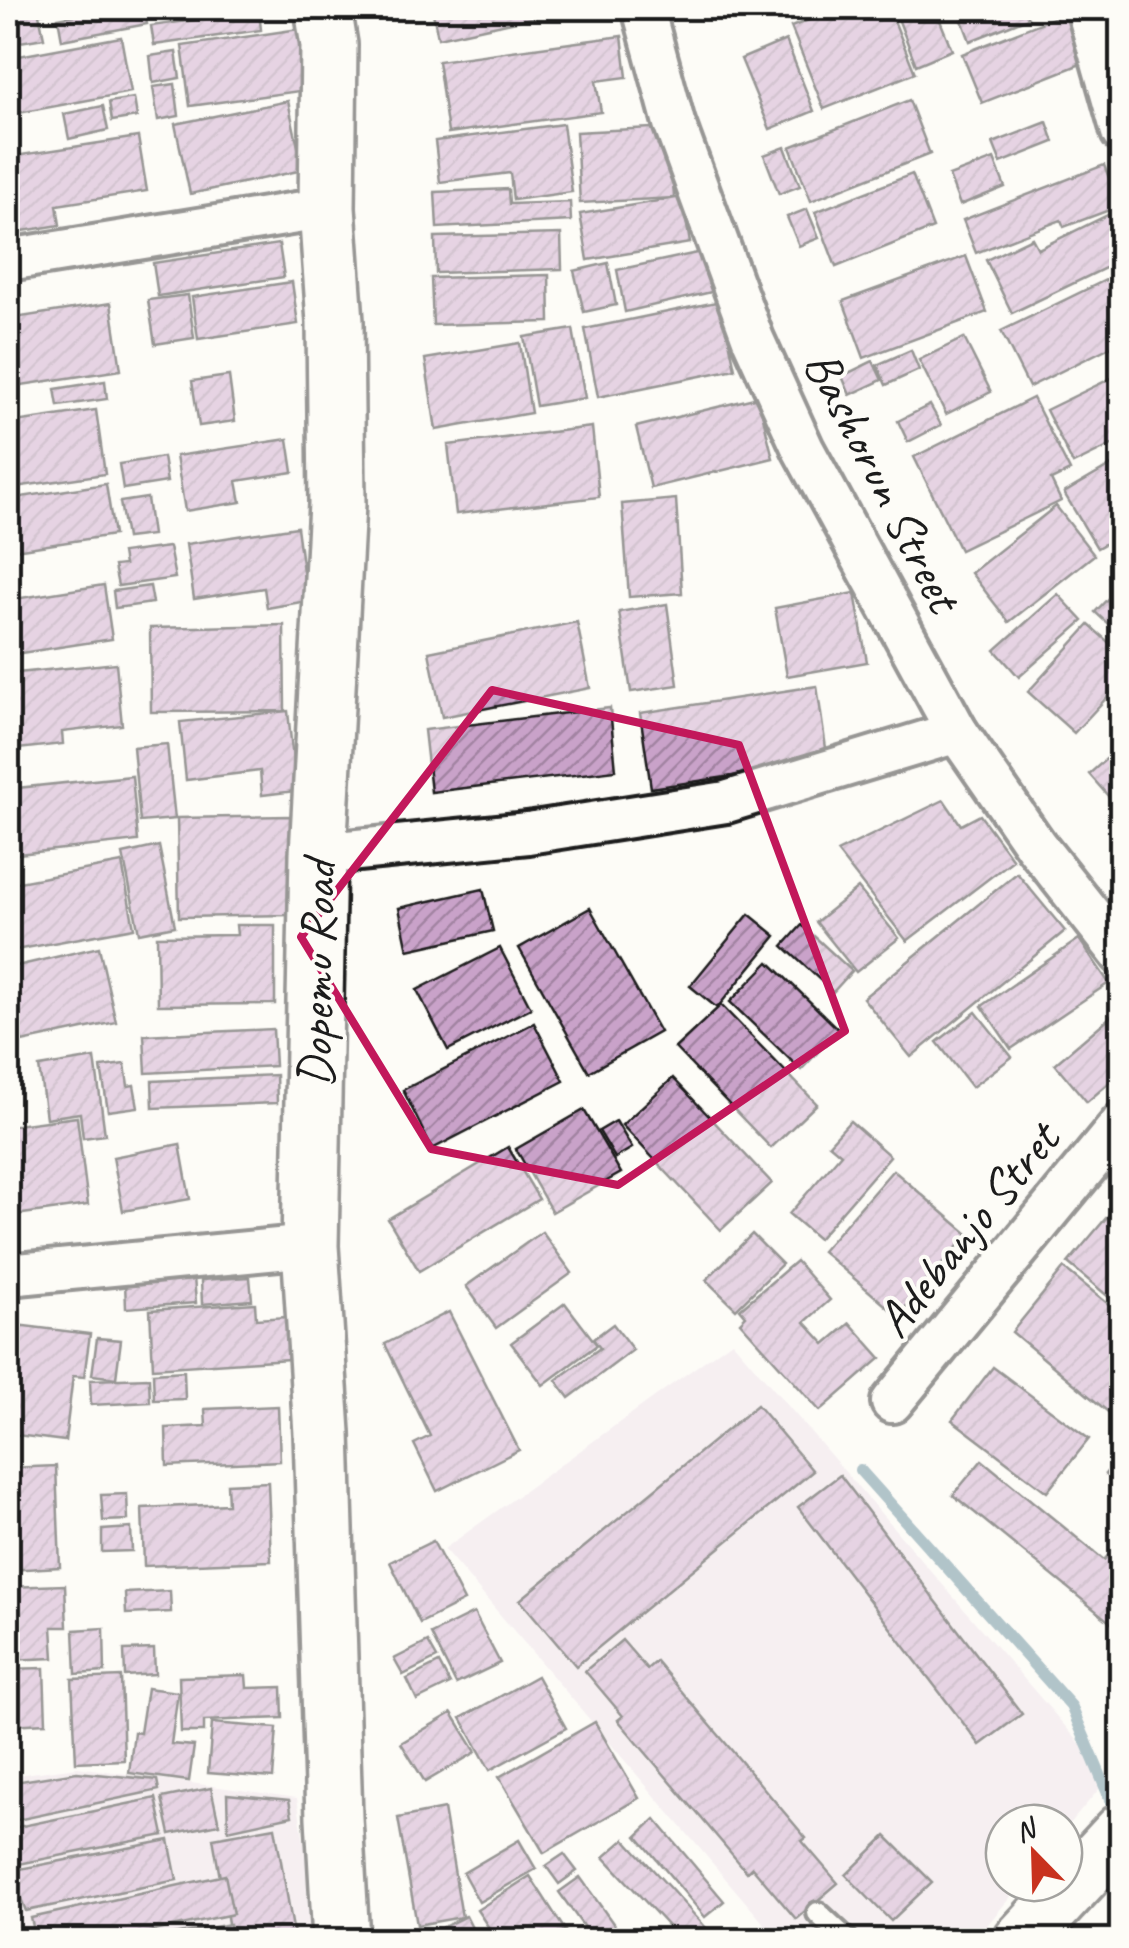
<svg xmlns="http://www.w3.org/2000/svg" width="1129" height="1948" viewBox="0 0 1129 1948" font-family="Caveat,sans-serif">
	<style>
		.built { fill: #ede1e9 }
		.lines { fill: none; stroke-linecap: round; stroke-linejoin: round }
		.stream { stroke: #578291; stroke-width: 12 }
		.building { fill: url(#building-hatch); stroke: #1c1c1c; stroke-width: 2.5 }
		.service-casing { stroke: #1c1c1c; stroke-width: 28 }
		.minor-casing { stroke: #1c1c1c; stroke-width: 48 }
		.secondary-casing { stroke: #1c1c1c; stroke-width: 62 }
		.service { stroke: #fdfcf7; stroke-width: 20 }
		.minor { stroke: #fdfcf7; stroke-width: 40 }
		.secondary { stroke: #fdfcf7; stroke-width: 55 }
		.marked { fill: none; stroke: #c2185b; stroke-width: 8; stroke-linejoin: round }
		.labels { text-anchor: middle; stroke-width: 8; stroke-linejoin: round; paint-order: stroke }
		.street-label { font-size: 50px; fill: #1c1c1c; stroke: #fdfcf7 }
	</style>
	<defs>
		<pattern id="building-hatch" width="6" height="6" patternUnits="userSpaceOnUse" patternTransform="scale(2.5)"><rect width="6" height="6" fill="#c9a2c9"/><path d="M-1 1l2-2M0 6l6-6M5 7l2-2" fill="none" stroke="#a283a2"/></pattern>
	</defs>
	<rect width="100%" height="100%" fill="#fdfcf7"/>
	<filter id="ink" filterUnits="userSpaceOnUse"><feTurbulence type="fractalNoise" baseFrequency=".01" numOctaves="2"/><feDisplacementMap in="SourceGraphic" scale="20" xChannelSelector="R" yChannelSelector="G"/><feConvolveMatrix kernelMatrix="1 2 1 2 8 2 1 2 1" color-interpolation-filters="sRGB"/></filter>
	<g filter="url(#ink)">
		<g class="built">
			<path d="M732,1341l377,436 -45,54v-8h-60v60h18l-47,57h-197l-334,-391z"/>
			<path d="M78,1767l219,31 23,142h-306l-6,-15v-149z"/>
		</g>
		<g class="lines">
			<path class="stream" d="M860,1470l211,236 49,116"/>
		</g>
		<g class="building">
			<path d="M8,8h63l-32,6 5,24 -36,6z"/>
			<path d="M113,8h31l3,16 -85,16 -4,-22z"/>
			<path d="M432,8h144l-138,30z"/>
			<path d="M839,8h50l26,65 -91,36 -33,-82z"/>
			<path d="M894,8h41l17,42 -36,15z"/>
			<path d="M994,8h30l4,10 -58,23 -8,-21z"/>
			<path d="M1076,9l20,49 -114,45 -20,-49z"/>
			<path d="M259,11l2,19 -107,15 -3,-19z"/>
			<path d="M306,28l8,61 -124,17 -8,-60z"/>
			<path d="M622,36l5,41 -31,4 5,31 -153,21 -10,-72z"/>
			<path d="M121,37l10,55 -123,23v-57z"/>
			<path d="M786,40l28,71 -44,18 -29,-70z"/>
			<path d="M176,52l4,26 -27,5 -3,-27z"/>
			<path d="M175,84l4,32 -21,4 -5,-33z"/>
			<path d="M134,98l3,19 -25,4 -3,-19z"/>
			<path d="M909,100l21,54 -119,47 -21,-54z"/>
			<path d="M288,101l15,69 -113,24 -15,-70z"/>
			<path d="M103,106l5,24 -39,9 -5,-25z"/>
			<path d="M1047,122l7,20 -53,21 -8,-20z"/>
			<path d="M563,124l9,68 -59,8 -3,-27 -70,9 -5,-41z"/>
			<path d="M670,127l4,71 -94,5 -4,-71z"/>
			<path d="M138,137l9,54 -90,14 3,20 -50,8 -2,-76z"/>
			<path d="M785,147l15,39 -21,8 -15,-39z"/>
			<path d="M994,159l11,28 -45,18 -11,-29z"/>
			<path d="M1104,165l16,41 -56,21 -3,-7 -85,33 -13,-33z"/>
			<path d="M912,174l21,54 -97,39 -21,-55z"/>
			<path d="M508,189l1,15 61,-2 1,19 -134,7 -2,-36z"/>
			<path d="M682,197l8,46 -102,17 -8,-46z"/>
			<path d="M807,209l12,29 -20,8 -12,-29z"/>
			<path d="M1118,210l4,8v42l-110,53 -26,-53 46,-22 6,11z"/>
			<path d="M561,234l1,35 -126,4 -1,-36z"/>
			<path d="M279,244l5,33 -126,19 -5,-33z"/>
			<path d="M711,250l9,40 -95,22 -8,-42z"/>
			<path d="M966,256l21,56 -123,46 -21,-57z"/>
			<path d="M608,263l8,42 -32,7 -10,-41z"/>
			<path d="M1122,272v69l-93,46 -28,-56z"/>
			<path d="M549,275l1,47 -117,3 -2,-47z"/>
			<path d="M292,282l6,42 -100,15 -6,-42z"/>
			<path d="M188,295l6,43 -39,6 -7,-44z"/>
			<path d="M721,301l14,68 -137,28 -13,-68z"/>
			<path d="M111,303l10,67 -113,17v-68z"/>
			<path d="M573,329l12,69 -49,8 -12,-69z"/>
			<path d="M964,338l27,54 -45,22 -27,-54z"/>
			<path d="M520,343l11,70 -95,17 -11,-71z"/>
			<path d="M911,350l8,20 -33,15 -9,-20z"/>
			<path d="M873,361l9,19 -32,15 -8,-19z"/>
			<path d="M1122,373v67l-49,24 -27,-54z"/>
			<path d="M229,376l6,45 -36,5 -7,-45z"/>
			<path d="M105,381l2,18 -49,7 -3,-17z"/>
			<path d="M758,397l15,61 -122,30 -15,-61z"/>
			<path d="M1033,398l37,73 -19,9 10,21 -101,49 -46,-93z"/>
			<path d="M930,405l11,20 -33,17 -10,-21z"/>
			<path d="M96,410l9,64 -97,14v-65z"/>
			<path d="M592,427l7,70 -143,17 -8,-69z"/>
			<path d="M288,439l5,33 -56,9 4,21 -56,9 -9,-55z"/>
			<path d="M163,457l4,25 -44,7 -4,-25z"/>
			<path d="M1122,459v75l-25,14 -33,-55z"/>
			<path d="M106,484l8,51 -106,16v-52z"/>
			<path d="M147,498l5,37 -26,3 -6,-36z"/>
			<path d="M676,499l6,94 -53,4 -7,-93z"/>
			<path d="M1056,506l38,49 -85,67 -38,-49z"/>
			<path d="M297,527l10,74 -40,7 -3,-20 -70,11 -8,-55z"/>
			<path d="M169,547l6,31 -57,8 -4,-20 10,-1 -2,-12z"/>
			<path d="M1122,584v53l-27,-25z"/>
			<path d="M104,585l8,54 -104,16v-55z"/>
			<path d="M150,586l3,17 -38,5 -2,-17z"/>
			<path d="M855,593l12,69 -80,14 -12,-68z"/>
			<path d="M1058,594l25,27 -64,56 -24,-27z"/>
			<path d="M667,604l11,81 -47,7 -12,-80z"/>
			<path d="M577,622l13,66 -148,29 -13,-65z"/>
			<path d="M284,625l1,86 -134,1 -1,-84z"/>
			<path d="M1089,625l33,29v27l-48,52 -46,-41z"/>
			<path d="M116,663l6,62 -60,7 1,12 -55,6v-76z"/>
			<path d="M817,686l11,76 -177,26 -11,-75z"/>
			<path d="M610,708l6,62 -185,22 -7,-62z"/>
			<path d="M288,711l8,80 -34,4 -2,-24 -74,9 -6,-58z"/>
			<path d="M167,744l8,75 -35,3 -7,-75z"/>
			<path d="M1122,745v67l-33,-38z"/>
			<path d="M132,776l6,65 -130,14v-66z"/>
			<path d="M944,800l17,25 19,-10 33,45 -106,81 -70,-89z"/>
			<path d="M290,816l1,99 -112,2 -2,-99z"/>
			<path d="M159,846l16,80 -36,7 -16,-79z"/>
			<path d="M122,863l12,65 -124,23 -2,-67z"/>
			<path d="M1017,873l48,58 -154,126 -48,-59z"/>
			<path d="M858,888l41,50 -43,34 -40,-50z"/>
			<path d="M483,889l10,42 -85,19 -9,-42z"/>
			<path d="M590,908l70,124 -71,40 -70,-124z"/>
			<path d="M749,914l27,22 -59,72 -27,-22z"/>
			<path d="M236,925h39v79l-117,1 -1,-69 80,-1z"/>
			<path d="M802,925l50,46 -19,21 -50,-46z"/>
			<path d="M1079,939l30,44 -98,66 -29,-43z"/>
			<path d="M99,947l17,75 -94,20 -14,-74z"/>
			<path d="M500,948l31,60 -83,42 -31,-60z"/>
			<path d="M769,962l70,68 -38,40 -71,-68z"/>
			<path d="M721,1005l96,99 -46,44 -96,-100z"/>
			<path d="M976,1012l36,45 -40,30 -35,-45z"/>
			<path d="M1116,1012l6,6v54l-35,30 -32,-38z"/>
			<path d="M534,1023l30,58 -132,68 -29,-59z"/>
			<path d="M273,1029l2,37 -129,7 -2,-38z"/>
			<path d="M95,1058l10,77 -22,3 -3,-25 -34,5 -7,-51z"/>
			<path d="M125,1064l3,22 6,-1 4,22 -30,4 -7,-44z"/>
			<path d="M276,1075l1,28 -124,5 -1,-27z"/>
			<path d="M673,1078l99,105 -51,47 -99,-105z"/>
			<path d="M584,1110l37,63 -69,39 -36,-63z"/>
			<path d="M77,1117l11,88 -73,10 -7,-59v-30z"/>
			<path d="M616,1121l16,27 -17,10 -16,-27z"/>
			<path d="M850,1121l40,35 -72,83 -29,-25 52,-60 -12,-10z"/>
			<path d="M180,1144l10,55 -67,12 -10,-54z"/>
			<path d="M508,1147l31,52 -120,72 -31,-52z"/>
			<path d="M893,1170l75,64 -70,82 -76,-65z"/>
			<path d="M1118,1204l4,3v101l-54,-45z"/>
			<path d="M542,1232l30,41 -76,55 -30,-42z"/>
			<path d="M752,1234l30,30 -46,45 -30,-29z"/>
			<path d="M796,1261l34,39 -25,22 20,22 25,-21 31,35 -61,53 -80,-89 6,-6 -6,-7z"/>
			<path d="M1064,1268l58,47v91l-9,10 -101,-84z"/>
			<path d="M194,1277l2,26 -70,5 -1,-26z"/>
			<path d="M250,1277l2,23 -50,4 -1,-24z"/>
			<path d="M255,1303l1,16 30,-2 3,42 -136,9 -3,-58z"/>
			<path d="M565,1303l32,42 -54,40 -32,-42z"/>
			<path d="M449,1312l70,138 -82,41 -23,-47 16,-8 -45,-92z"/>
			<path d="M8,1324l82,10 -6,43 -11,-1 -8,65 -57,-7z"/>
			<path d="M613,1324l20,26 -64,48 -13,-18 44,-32 -7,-9z"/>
			<path d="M97,1338l24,2 -5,38 -24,-3z"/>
			<path d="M993,1367l96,72 -42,53 -95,-72z"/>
			<path d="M184,1371l1,28 -31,1 -1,-27z"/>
			<path d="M149,1378l1,24 -59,3 -1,-25z"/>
			<path d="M757,1405l56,66 -237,195 -56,-66z"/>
			<path d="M278,1406l2,55 -113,5 -1,-38 40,-2 -1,-17z"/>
			<path d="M1122,1454v33l-17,-13z"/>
			<path d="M982,1460l122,100 18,-21v93l-169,-137z"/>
			<path d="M56,1466l4,101 -52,3v-102z"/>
			<path d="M840,1475l182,239 -42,31 -182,-238z"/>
			<path d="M268,1482l3,79 -127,5 -2,-58 86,-4 -1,-20z"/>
			<path d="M127,1494l1,26 -25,1 -2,-26z"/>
			<path d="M131,1528l1,23 -30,1v-22z"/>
			<path d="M433,1541l31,60 -44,22 -30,-61z"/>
			<path d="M65,1585l2,42h-15l2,31 -46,2v-73z"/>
			<path d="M170,1591l1,21 -45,2 -1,-21z"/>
			<path d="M474,1613l26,50 -44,21 -25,-50z"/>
			<path d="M104,1628l1,44 -29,2 -2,-44z"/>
			<path d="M622,1640l25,29 9,-8 150,177 -4,3 36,42 -42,36 -44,-52 -5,5 -129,-152 5,-4 -38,-45z"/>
			<path d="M428,1642l9,16 -34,17 -9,-16z"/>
			<path d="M154,1649l1,25 -30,2 -1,-26z"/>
			<path d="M439,1663l11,21 -33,16 -10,-21z"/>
			<path d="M44,1668l2,55 -38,2v-56z"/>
			<path d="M246,1675l1,13 35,-1 1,31 -79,3v11h-23l-2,-55z"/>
			<path d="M537,1676l29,52 -76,42 -29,-52z"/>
			<path d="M121,1677l3,83 -48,2 -4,-83z"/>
			<path d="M147,1688l31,4 -7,52 23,2 -5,35 -60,-8 5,-41 6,1z"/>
			<path d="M452,1713l24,39 -51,30 -24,-39z"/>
			<path d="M595,1722l44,76 -95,55 -45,-76z"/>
			<path d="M212,1723l65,5 -4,50 -65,-5z"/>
			<path d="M77,1772l80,8 2,10 -151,32v-39z"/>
			<path d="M211,1788l8,36 -49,10 -8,-36z"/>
			<path d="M227,1794l62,6 3,16 -64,14z"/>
			<path d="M156,1798l8,37 -155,31 -1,-37z"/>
			<path d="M444,1809l18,108 -45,8 -19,-107z"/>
			<path d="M655,1819l69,82 -19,16 -68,-81z"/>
			<path d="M275,1827l20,113h-64l-18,-102z"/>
			<path d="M886,1836l46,46 -41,39 -45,-46z"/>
			<path d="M625,1839l84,92 -11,9h-17l-77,-83z"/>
			<path d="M169,1840l8,40 -151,31 -16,-40z"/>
			<path d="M519,1840l17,29 -57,33 -16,-29z"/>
			<path d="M564,1854l13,17 -18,13 -13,-18z"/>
			<path d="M225,1875l8,39 -121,26h-76l-5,-22z"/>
			<path d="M530,1876l35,54 -16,10h-52l-20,-30z"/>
			<path d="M580,1877l45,63h-32l-34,-48z"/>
			<path d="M466,1916l12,24h-61z"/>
			<path d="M230,1924l3,16h-84z"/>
		</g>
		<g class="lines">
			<defs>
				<path id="service" d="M818,1913l29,27"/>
				<g id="minor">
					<path d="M643,8l31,115 79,216 50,110 154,283 79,114 86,109"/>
					<path d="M1087,8l35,124"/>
					<path d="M8,260l319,-52"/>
					<path d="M318,854l210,-21 198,-31 231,-70"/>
					<path d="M8,1275l302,-29"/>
					<path d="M892,1402l230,-279"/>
				</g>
				<g id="secondary">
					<path d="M323,8l6,37 -2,163 8,114 2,182 -19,350 -8,392 12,187 12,385 7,122"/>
					<path d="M1022,1940l100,-108"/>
				</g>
			</defs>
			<use href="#service" class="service-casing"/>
			<use href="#minor" class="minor-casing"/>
			<use href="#secondary" class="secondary-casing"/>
			<use href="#service" class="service"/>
			<use href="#minor" class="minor"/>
			<use href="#secondary" class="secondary"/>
		</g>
	</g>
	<path d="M0 0H1129V1948H0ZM492,690l247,55 106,286 -227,154 -187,-36 -130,-212z" fill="#fdfcf7" fill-opacity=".55" fill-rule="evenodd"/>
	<path class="marked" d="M492,690l247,55 106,286 -227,154 -187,-36 -130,-212z"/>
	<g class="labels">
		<g class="street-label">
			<text transform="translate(884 480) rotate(63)" y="18">Bashorun Street</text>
			<text transform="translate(315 974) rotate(-89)" y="18">Dopemu Road</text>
			<text transform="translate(966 1229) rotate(-51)" y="18">Adebanjo Stret</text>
		</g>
	</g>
	<rect width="1129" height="1948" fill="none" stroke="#fdfcf7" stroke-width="40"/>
	<rect x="20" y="20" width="1089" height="1908" fill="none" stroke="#1c1c1c" stroke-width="4" filter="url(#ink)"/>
	<g transform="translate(1034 1853) rotate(337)"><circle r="48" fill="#fdfcf7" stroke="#a3a29f" stroke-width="2.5"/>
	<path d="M0-8L18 38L0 25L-18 38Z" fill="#c8321e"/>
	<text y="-15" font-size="28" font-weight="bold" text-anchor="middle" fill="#1c1c1c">N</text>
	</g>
</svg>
